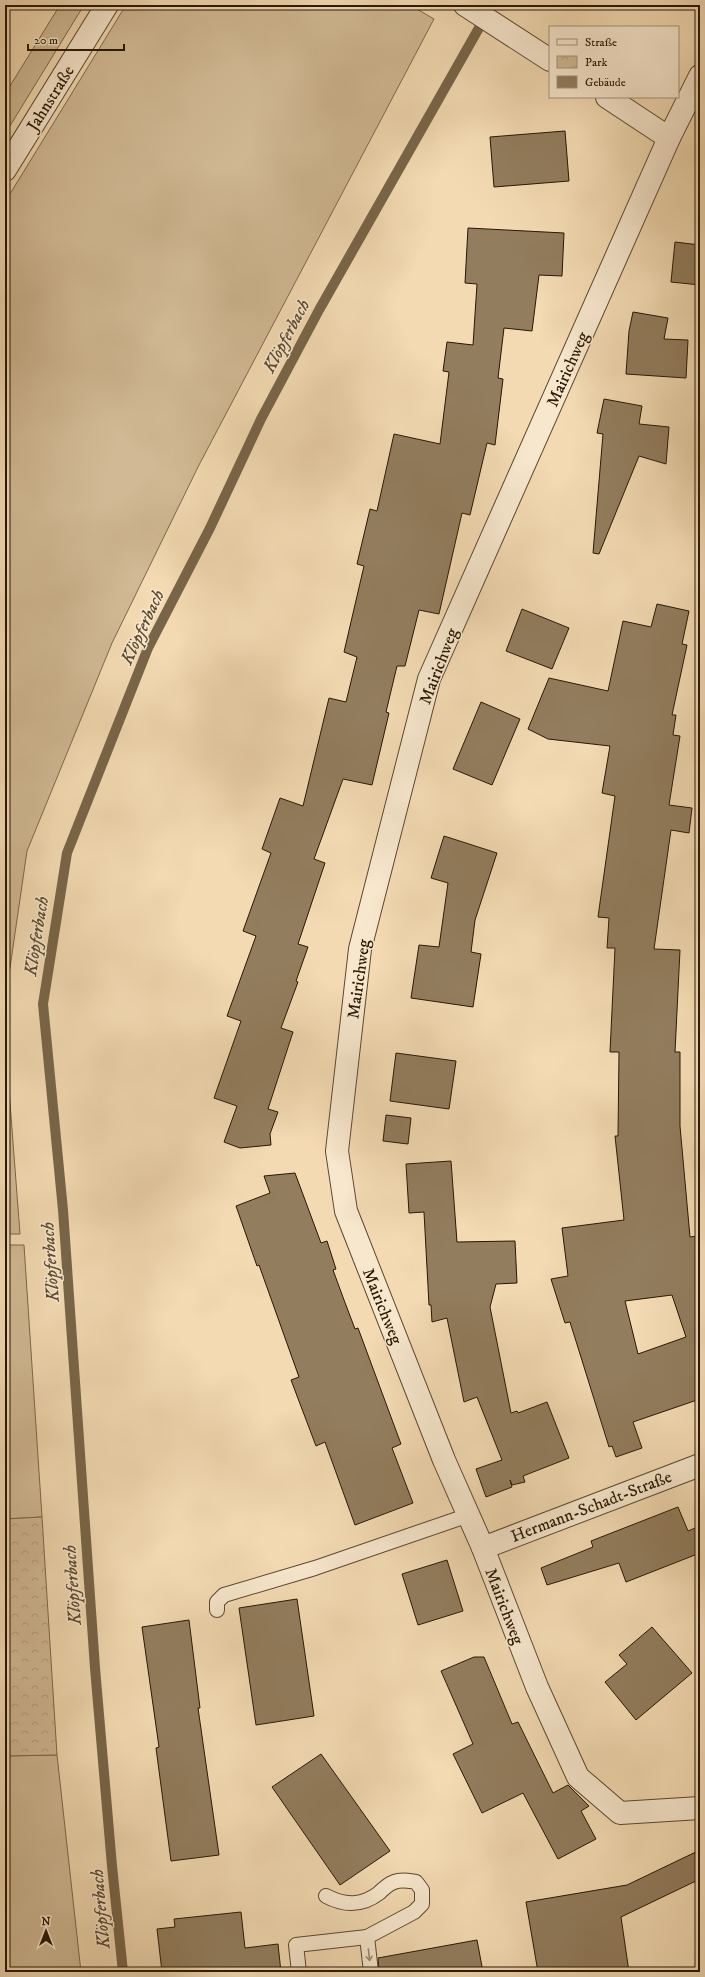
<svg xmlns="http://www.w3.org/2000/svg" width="705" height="1977" viewBox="0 0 705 1977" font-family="'IM FELL DW Pica',serif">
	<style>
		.green { fill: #d0b994; stroke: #7c684b }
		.park { fill: url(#park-crowns); stroke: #7c684b }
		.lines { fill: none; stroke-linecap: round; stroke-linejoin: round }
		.stream { stroke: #786548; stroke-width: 10 }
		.building { fill: #927d5e; stroke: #281802; fill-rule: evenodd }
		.service-casing { stroke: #5b482e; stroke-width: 16 }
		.minor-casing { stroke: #5b482e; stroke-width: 24 }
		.tertiary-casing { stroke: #5b482e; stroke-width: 24 }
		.service { stroke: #f7e7cd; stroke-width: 14 }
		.minor { stroke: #f7e7cd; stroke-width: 22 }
		.tertiary { stroke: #f7e7cd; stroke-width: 22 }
		.oneway { stroke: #9a8a72 }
		.labels { text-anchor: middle; stroke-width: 3; stroke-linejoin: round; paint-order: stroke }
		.street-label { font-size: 17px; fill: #281802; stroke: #f7e7cd }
		.water-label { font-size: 18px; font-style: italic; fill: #5e4b30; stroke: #f7e7cd }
	</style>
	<defs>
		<pattern id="park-crowns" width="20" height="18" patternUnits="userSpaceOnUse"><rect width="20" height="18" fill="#d0b994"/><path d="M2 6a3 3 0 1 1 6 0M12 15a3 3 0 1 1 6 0" fill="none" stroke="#b39e7e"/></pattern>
	</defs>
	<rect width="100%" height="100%" fill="#f3dab2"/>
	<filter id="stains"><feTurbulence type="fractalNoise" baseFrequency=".005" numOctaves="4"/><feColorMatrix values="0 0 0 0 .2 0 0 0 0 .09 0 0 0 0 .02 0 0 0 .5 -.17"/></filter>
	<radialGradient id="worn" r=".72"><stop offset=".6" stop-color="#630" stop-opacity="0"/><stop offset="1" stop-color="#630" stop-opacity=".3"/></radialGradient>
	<g class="green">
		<path d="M60,5h24l-79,129v-40z"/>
		<path d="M126,5h284l24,14 -235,446 -87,178 -85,208 -22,151v-800z"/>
		<path d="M5,1037l15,197h-15z"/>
		<path d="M5,1245h19l18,272 -37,2z"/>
		<path d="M57,1755l24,217h-76v-216z"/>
	</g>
	<path class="park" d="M42,1517l15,238 -52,1v-237z"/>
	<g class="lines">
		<path class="stream" d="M123,1972l-11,-106 -17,-198 -32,-458 -20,-206 24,-151 81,-205 62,-120 51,-109 58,-109 173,-305"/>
	</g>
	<g class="building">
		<path d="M565,131l4,50 -75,6 -4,-50z"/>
		<path d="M468,228l96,5 -2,43 -23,-1 -7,56 -28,-3 -6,50 5,1 -8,66 -8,-2 -17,72 -8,-2 -23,101 -20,-4 -14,56h-8l-11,46 3,1 -17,72 -29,-6 -29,80 11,4 -27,81 10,3 -12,34 2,1 -17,46 12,4 -25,77 10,3 -8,22 1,11 -31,3 -16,-6 13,-36 -23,-8 27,-77 -14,-5 29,-80 -13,-5 28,-78 -9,-4 18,-51 23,8 26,-108 17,4 11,-45 -13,-5 20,-86 -7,-2 13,-55 7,2 17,-77 46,10 9,-72 -6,-1 4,-29 26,3 4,-61 -12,-1z"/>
		<path d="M675,242l25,3v40l-29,-3z"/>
		<path d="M633,312l35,6 -4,21 24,1 -2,38 -60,-4 3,-43z"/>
		<path d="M604,399l38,7 -3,18 30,3 -3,37 -27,-8 -40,98 -6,-1 10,-119 -6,-1z"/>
		<path d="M657,604l32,7 -7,33 5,1 -15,70h4l-3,20 7,1 -11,69 23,3 -3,25 -18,-3 -17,119 26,1 -5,102h5v74l10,111 7,-1 3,25v138l-67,23 9,26 -26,9 -4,-11 -3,1 -39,-125 -5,1 -14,-44 17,-3 -6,-48 62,-8 -9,-84h3l1,-84h-9l5,-104h-8l2,-30 -11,-1 17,-121 -13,-3 8,-47 -62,-7 -20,-10 21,-51 59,13 15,-70 28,6zM672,1295l14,42 -48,17 -13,-53z"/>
		<path d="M522,609l47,19 -17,41 -46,-18z"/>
		<path d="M481,702l39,17 -28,66 -39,-16z"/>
		<path d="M444,836l53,17 -22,67 -4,32 10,2 -8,53 -62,-9 8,-53 20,2 9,-64 -17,-5z"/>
		<path d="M396,1053l60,8 -7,48 -59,-8z"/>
		<path d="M386,1115l25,3 -3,26 -25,-3z"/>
		<path d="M451,1161l6,81 58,-1 2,42 -21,1 -6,23 21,106 6,-2 1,2 29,-11 22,56 -46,18 2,6 -13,3 -2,-5 2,7 -26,10 -10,-28 26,-9 -25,-63 -13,5 -17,-84 -15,4 -1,-17h-2l-5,-93 -15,1 -3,-49z"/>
		<path d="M295,1173l26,70 6,-2 9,28 -3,1 11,30 11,29 3,-1 43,116 -9,4 21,55 -58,22 -30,-83 -9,4 -25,-66 8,-3 -40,-112 -2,1 -21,-60 34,-13 -6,-17z"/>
		<path d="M678,1507l10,24 12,-5v27l-74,29 -7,-19 -72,22 -6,-17 52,-21 -2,-6z"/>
		<path d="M447,1560l16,51 -45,14 -16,-51z"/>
		<path d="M297,1599l17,117 -58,9 -17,-117z"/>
		<path d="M189,1620l11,88h-2l21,147 -48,6 -15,-113 3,-1 -17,-120z"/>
		<path d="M652,1627l40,46 -56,47 -31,-38 22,-18 -8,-9z"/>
		<path d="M474,1657h10l28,67 6,-2 35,71 15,-8 21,21 -8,5 15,28 -38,20 -35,-66 -41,20 -29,-59 20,-10 -32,-73z"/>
		<path d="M321,1754l69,97 -50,34 -68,-98z"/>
		<path d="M700,1850v29l-79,38 8,55h-91l-12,-70 101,-17z"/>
		<path d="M241,1912l4,36 33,-4 3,28h-119l-5,-43 18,-2 -1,-8z"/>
		<path d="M477,1940l6,32h-104l-1,-14z"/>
	</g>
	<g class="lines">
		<defs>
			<g id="service">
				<path d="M217,1610v-8l7,-7 91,-27 154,-53"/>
				<path d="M367,1937l4,35"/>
				<path d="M299,1972l-3,-27 71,-8 47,-25 8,-8v-14l-6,-8c-7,-1 -14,-3 -22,0 -5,2 -11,7 -15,11 -17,13 -34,13 -53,3"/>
			</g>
			<g id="minor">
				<path d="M465,5l85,55"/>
				<path d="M700,76l-31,62 -240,541 -69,270 -23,202 9,60 98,249 39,88 54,139 41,90 42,36 80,-5"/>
				<path d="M607,97l62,41"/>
				<path d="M483,1548l217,-83"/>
			</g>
			<path id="tertiary" d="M5,170l102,-165"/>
		</defs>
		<use href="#service" class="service-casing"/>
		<use href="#minor" class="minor-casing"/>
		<use href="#tertiary" class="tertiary-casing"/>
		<use href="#service" class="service"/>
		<use href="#minor" class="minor"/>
		<use href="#tertiary" class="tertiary"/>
	</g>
	<defs><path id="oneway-shaft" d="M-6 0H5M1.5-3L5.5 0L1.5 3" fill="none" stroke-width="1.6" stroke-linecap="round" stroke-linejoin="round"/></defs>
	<use class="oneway" href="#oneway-shaft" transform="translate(369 1955) rotate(84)"/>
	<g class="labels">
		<g class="street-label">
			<text transform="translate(50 98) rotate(-58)" y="6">Jahnstraße</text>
			<text transform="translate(567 369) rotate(-66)" y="6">Mairichweg</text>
			<text transform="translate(438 666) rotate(-69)" y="6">Mairichweg</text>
			<text transform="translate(358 979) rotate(-82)" y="6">Mairichweg</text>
			<text transform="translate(383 1306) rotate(68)" y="6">Mairichweg</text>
			<text transform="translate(591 1506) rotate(-21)" y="6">Hermann-Schadt-Straße</text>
			<text transform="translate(505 1606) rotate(69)" y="6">Mairichweg</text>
		</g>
		<g class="water-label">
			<text transform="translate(286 336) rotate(-62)" y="6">Klöpferbach</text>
			<text transform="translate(142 627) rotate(-65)" y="6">Klöpferbach</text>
			<text transform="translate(36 936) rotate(-81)" y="6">Klöpferbach</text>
			<text transform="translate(50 1262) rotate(-94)" y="6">Klöpferbach</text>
			<text transform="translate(72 1585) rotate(-94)" y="6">Klöpferbach</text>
			<text transform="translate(100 1909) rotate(-95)" y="6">Klöpferbach</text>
		</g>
	</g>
	<rect width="705" height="1977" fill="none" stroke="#f3dab2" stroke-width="20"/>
	<rect x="6" y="6" width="693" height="1965" fill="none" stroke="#281802" stroke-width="2"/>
	<rect x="10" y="10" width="685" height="1957" fill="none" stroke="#281802"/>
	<rect x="549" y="26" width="130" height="72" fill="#f7e7cd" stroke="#a4947c"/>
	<rect x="557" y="39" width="20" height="6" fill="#f7e7cd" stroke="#a4947c"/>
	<text x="585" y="46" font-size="12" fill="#281802">Straße</text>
	<rect x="557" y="56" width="20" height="12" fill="url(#park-crowns)" stroke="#a4947c"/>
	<text x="585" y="66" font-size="12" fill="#281802">Park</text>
	<rect x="557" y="76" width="20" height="12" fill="#927d5e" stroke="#a4947c"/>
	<text x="585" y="86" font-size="12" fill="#281802">Gebäude</text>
	<g transform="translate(46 1931)" stroke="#f7e7cd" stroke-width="3" paint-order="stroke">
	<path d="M0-3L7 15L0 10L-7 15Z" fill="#281802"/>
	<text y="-6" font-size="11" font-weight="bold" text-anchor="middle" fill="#281802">N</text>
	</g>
	<path d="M28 44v6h96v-6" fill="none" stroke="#281802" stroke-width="2"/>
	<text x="34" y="44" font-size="12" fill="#281802" stroke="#f7e7cd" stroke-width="3" paint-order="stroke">20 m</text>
	<rect width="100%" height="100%" filter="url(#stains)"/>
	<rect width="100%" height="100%" fill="url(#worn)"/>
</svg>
